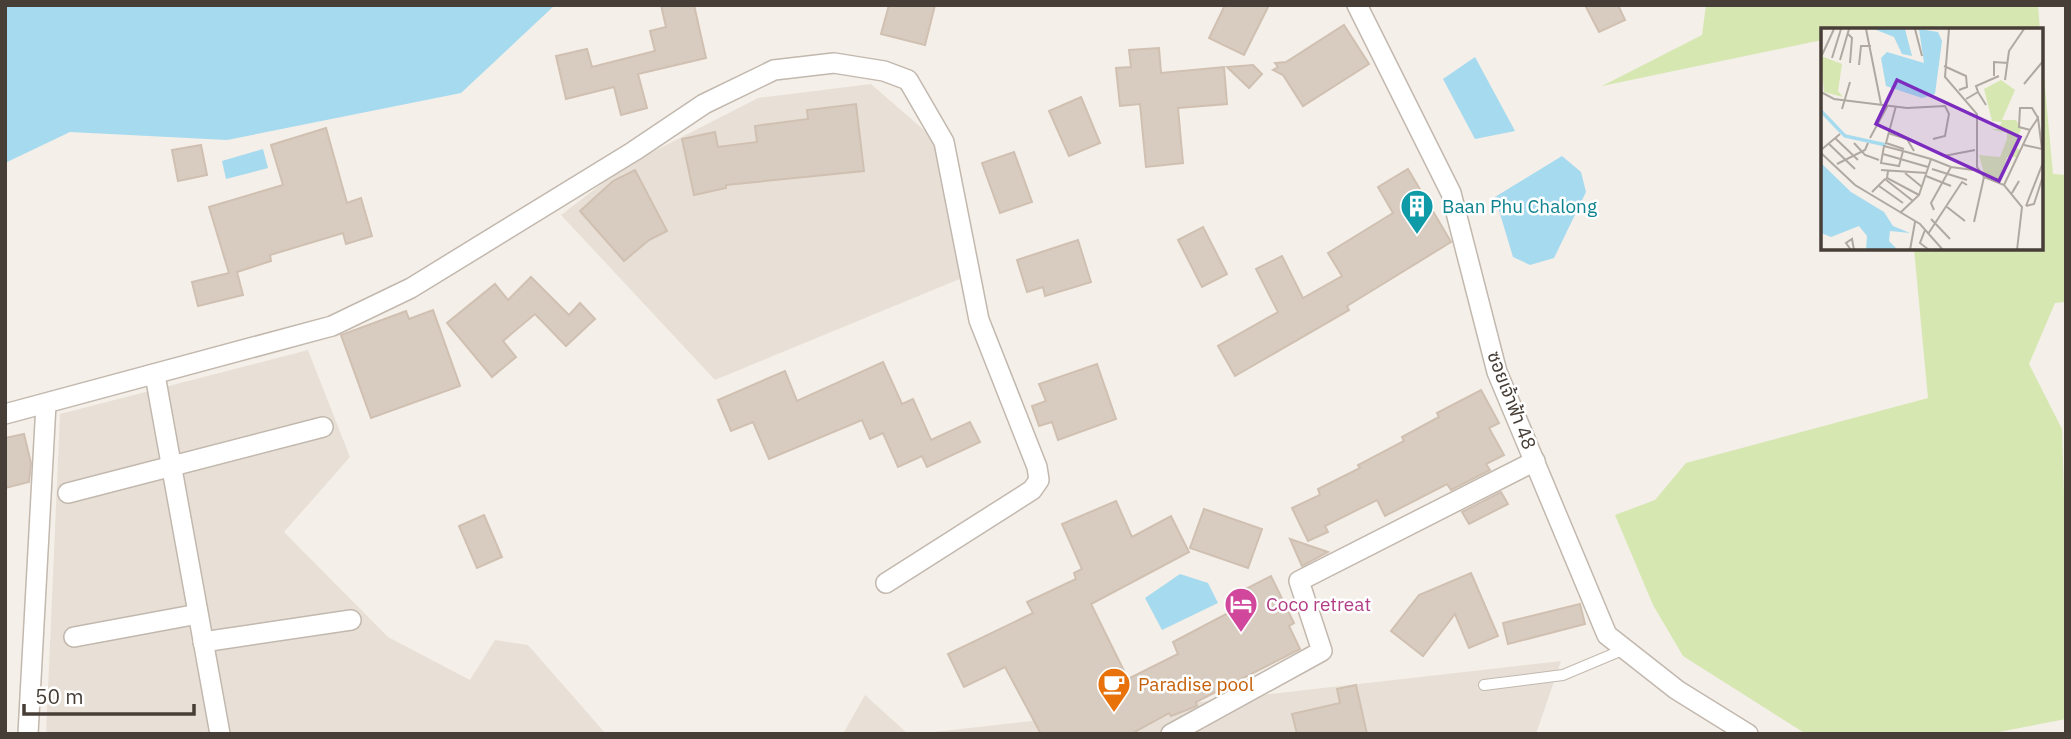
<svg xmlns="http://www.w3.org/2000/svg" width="2071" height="739" viewBox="0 0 2071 739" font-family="'IBM Plex Sans','Noto Sans Thai',sans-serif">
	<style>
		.residential { fill: #e8e0d6 }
		.green { fill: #d6e7b2 }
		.water { fill: #a6daef }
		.building { fill: #d8ccc1; stroke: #d0c0b1; stroke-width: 2 }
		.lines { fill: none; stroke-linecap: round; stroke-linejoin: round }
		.lane-casing { stroke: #c2b8ae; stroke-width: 12 }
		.street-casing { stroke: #c2b8ae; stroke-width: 22 }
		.lane { stroke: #fff; stroke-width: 10 }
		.street { stroke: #fff; stroke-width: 19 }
		.labels { text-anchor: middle; stroke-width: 5; stroke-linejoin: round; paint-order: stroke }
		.culture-label { font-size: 19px; fill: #0d838f; stroke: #fff; text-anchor: start }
		.street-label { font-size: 19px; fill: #473f37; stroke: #fff }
		.hotel-label { font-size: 19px; fill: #b23c85; stroke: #fff; text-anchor: start }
		.food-label { font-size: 19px; fill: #c56008; stroke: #fff; text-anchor: start }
		.inset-river { fill: none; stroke: #a6daef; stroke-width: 3.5 }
		.inset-road { fill: none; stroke: #afa9a1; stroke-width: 2 }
		.view { fill: #7b2cbf; fill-opacity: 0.15; stroke: #7b2cbf; stroke-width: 3.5 }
		.inset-edge { fill: none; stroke: #473f37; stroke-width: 3.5 }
	</style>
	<rect width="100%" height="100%" fill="#f4efe8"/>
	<g class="residential">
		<path d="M871,84l68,59 28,133 -252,104 -154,-165 64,-49 133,-68z"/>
		<path d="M308,350l42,107 -66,75 104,105 82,43 25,-40 33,5 78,89h-560l14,-320z"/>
		<path d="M1561,661l-25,73h-620z"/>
		<path d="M865,695l43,39h-65z"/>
	</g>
	<g class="green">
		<path d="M1706,5h332l2,25h-218v10l-220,46 100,-51z"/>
		<path d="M2041,44l12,130 13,1v127l-11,1 -26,61 33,65 4,132v158l-78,15 -185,-2 -120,-76 -30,-51 -38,-90 40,-15 31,-37 242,-65 -14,-149 127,-1z"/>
	</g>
	<g class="water">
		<path d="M5,5h550l-94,88 -234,47 -157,-8 -65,31z"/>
		<path d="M1475,57l40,74 -40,8 -32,-60z"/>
		<path d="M263,149l5,19 -42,11 -4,-18z"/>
		<path d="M1562,156l19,16 5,20 -32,66 -24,7 -17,-8 -18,-60z"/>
		<path d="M1180,574l28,9 10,20 -56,27 -17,-32z"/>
	</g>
	<g class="building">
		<path d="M661,5h33l12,53 -68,16 9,34 -26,7 -7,-28 -48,12 -10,-43 31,-7 5,18 63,-16 -5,-20 16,-4z"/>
		<path d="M889,5h46l-10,40 -44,-11z"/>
		<path d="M1225,5h44l-25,50 -35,-17z"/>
		<path d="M1585,5h33l7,15 -26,12z"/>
		<path d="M1344,25l25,39 -66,42 -20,-31 -10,-5 5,-3 -3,-4 11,-1z"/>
		<path d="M1159,48l2,25 63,-6 3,37 -49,4 5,55 -37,4 -6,-63 -20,2 -4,-38 15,-1 -2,-17z"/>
		<path d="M1253,65l9,9 -13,14 -22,-21z"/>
		<path d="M1081,97l19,46 -31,13 -20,-45z"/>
		<path d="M856,104l8,67 -138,14v3l-32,7 -12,-56 33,-7 3,15 39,-5 -2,-16 53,-7 -1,-9z"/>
		<path d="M326,128l21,75 14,-5 11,38 -26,8 -3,-11 -73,22 1,6 -34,11 6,23 -45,11 -6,-24 37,-9 -20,-66 74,-22 -12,-40z"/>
		<path d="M201,145l6,30 -29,6 -6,-31z"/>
		<path d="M1014,152l18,50 -32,11 -18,-50z"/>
		<path d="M1408,169l43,73 -104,64 2,4 -114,66 -17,-30 60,-34 -22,-43 26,-13 21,42 39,-22 -14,-23 65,-40 -15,-26z"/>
		<path d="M635,170l32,61 -18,9 -25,21 -44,-50 33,-30z"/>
		<path d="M1203,227l24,47 -25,13 -24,-47z"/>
		<path d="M1078,240l13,42 -46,14 -2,-9 -16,5 -10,-32z"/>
		<path d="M531,277l38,38 11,-12 15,16 -29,27 -31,-32 -32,27 13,16 -24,20 -45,-54 48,-39 13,16z"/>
		<path d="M433,310l27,76 -89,32 -30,-83 65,-24 3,8z"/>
		<path d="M883,362l19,42 11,-5 18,41 39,-18 10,20 -53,25 -5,-11 -24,11 -15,-34 -13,6 -8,-19 -93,39 -16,-37 -22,9 -13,-31 67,-29 12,30z"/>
		<path d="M1097,364l19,55 -58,21 -6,-18 -13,4 -7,-20 14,-5 -7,-17z"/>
		<path d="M1481,390l18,33 -10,5 15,27 -18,9 4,6 -39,20 -4,-6 -62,32 -8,-16 -52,26 3,6 -20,9 -16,-33 28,-13 -2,-6 42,-21 -2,-3 46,-24 -2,-4 37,-20 -2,-4z"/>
		<path d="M24,434l7,29 -2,19 -24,6v-50z"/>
		<path d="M1501,492l7,12 -39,20 -7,-12z"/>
		<path d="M1116,501l16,36 39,-21 18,36 -98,52 37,75 50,-25 -5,-12 61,-32 -6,-12 43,-22 23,47 -5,3 11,23 -104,53 1,4 -26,10 -2,-3 -38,21h-90l-36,-67 -41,20 -16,-33 85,-41 -6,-11 49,-23 -2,-6 8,-4 -20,-45z"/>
		<path d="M1204,509l58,20 -14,39 -58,-20z"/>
		<path d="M484,515l18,42 -25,11 -18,-42z"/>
		<path d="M1290,539l38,13 -26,14z"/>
		<path d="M1471,573l27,63 -29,12 -14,-34 -32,42 -32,-25 28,-36z"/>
		<path d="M1580,604l5,20 -77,20 -5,-21z"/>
		<path d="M1356,685l11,49h-70l-5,-20 48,-11 -3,-14z"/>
	</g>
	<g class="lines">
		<defs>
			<path id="lane" d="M1484,685l79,-10 62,-26"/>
			<g id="street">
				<path d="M1357,5l94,188 46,179 110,263 70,55 71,44"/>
				<path d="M155,375l65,359"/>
				<path d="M5,414l327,-88 79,-38 223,-137 70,-47 70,-34 60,-7 50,8 24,9 36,62 35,178 58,147 2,13 -7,10 -146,93"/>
				<path d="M68,493l255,-66"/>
				<path d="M74,637l124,-23"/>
				<path d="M203,642l148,-22"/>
				<path d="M28,734l18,-330"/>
				<path d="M1171,734l151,-83 -23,-70 236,-120"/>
			</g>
		</defs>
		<use href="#lane" class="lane-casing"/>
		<use href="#street" class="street-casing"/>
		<use href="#lane" class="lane"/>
		<use href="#street" class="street"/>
	</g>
	<defs>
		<symbol id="building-pin" viewBox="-11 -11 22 30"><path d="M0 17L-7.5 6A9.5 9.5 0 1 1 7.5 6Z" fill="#0f9aa8" stroke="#fff"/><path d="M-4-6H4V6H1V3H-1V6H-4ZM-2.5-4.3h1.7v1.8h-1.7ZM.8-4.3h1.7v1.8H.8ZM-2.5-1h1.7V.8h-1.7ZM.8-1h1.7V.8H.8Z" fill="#fff"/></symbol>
		<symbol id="hotel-pin" viewBox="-11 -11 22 30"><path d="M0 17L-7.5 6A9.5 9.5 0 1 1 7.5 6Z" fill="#d1479c" stroke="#fff"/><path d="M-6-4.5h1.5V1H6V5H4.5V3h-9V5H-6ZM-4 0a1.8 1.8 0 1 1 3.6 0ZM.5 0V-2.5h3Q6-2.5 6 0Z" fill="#fff"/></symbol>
		<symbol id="cafe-pin" viewBox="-11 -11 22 30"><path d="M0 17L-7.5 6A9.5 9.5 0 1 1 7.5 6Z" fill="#e8710a" stroke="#fff"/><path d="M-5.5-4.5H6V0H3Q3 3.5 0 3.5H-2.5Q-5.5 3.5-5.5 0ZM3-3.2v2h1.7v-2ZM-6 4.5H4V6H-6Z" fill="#fff"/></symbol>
	</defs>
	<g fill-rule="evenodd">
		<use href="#building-pin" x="1398" y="187" width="38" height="52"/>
		<use href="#hotel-pin" x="1222" y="585" width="38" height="52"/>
		<use href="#cafe-pin" x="1095" y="665" width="38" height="52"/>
	</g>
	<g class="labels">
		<g class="culture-label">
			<text x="1442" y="213">Baan Phu Chalong</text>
		</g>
		<g class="street-label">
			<text transform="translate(1512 400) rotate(69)" y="7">ซอยเจ้าฟ้า 48</text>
		</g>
		<g class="hotel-label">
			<text x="1266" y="611">Coco retreat</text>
		</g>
		<g class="food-label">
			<text x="1138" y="691">Paradise pool</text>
		</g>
	</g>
	<g transform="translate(1821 28)">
		<rect width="222" height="222" fill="#f4efe8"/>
		<path d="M0,28l21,8 -4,27 5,6 -19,-5zM180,52l14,10 -13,30h14l5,9 -7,18 6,3 -3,7h-10l-7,23 -16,-7 -5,-18 21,2 7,-18v-6l-17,-4h7l5,-7 -10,-1 -8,-32z" fill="#d6e7b2"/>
		<path d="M53,1h31l7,27 -10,-2 -8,-17zM98,1l19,3 4,9 -7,53 -13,4 -36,-12 -5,-28 6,-6 37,11zM1,136l29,28 33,20 9,14 17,7 -20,-2 -1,10 9,9h-32l1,-14 -8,-10 -28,11 -10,-4z" fill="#a6daef"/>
		<path class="inset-river" d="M0,83l24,25 41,9"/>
		<path class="inset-road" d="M45,1l15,75M94,1l7,27M128,1l-4,48 32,37v53l7,10 20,8 18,22 -5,43M27,6l4,4 -2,25M1,27l12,-26M11,30l9,-29M19,32l9,-31M38,37l2,-19h10M123,38l22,10 1,11 -8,3M173,48v-14l14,1M184,52l4,-29 15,-22M203,56l20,-24M0,64l13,7 73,9 38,-2 4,8 -4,22 -12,3M157,64l-2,-6 23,-10M145,71l12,-7 8,13M75,78l-10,37 18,6M21,81l8,-27M67,105l19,6 7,12M14,110l23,22M49,110l18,-33M7,115l27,26M33,115l11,12 14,5M203,117l18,4 -4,-31 -8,12M0,122l19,-16M82,123l-4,15 -18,-3 3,-17 19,5 28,8 20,8 22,3M0,125l34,32 65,39 23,26M62,126l45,13M123,128l31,-6M16,136l28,-14 3,-7M111,141l35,11M60,142l46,3M67,143l-1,7 32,17M84,145l17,14M105,148l25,10M183,157l26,-55 -11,-3 1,-19h12l6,10M58,158l24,17M51,164l13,-13 28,22M191,165l7,-12 -6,10M205,178l18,-46M205,178l8,-2 10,-31M126,179l18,14M113,182l-3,-7 20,-36M79,185l19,-18 12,-36M110,191l19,20M153,194l10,-45M104,202l-5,13 9,7M107,206l34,-52 5,3M30,222l-5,-7 6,-4 2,11M89,222l5,-28"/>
		<path class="view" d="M76,52l123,57 -21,44 -123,-57z"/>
		<rect width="222" height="222" class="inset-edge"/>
	</g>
	<rect width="2071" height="739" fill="none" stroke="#473f37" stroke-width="14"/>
	<path d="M24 704v10h170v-10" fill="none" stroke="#473f37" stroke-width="3.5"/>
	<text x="35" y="704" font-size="21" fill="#473f37" stroke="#ffffff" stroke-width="5" paint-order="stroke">50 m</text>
</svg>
